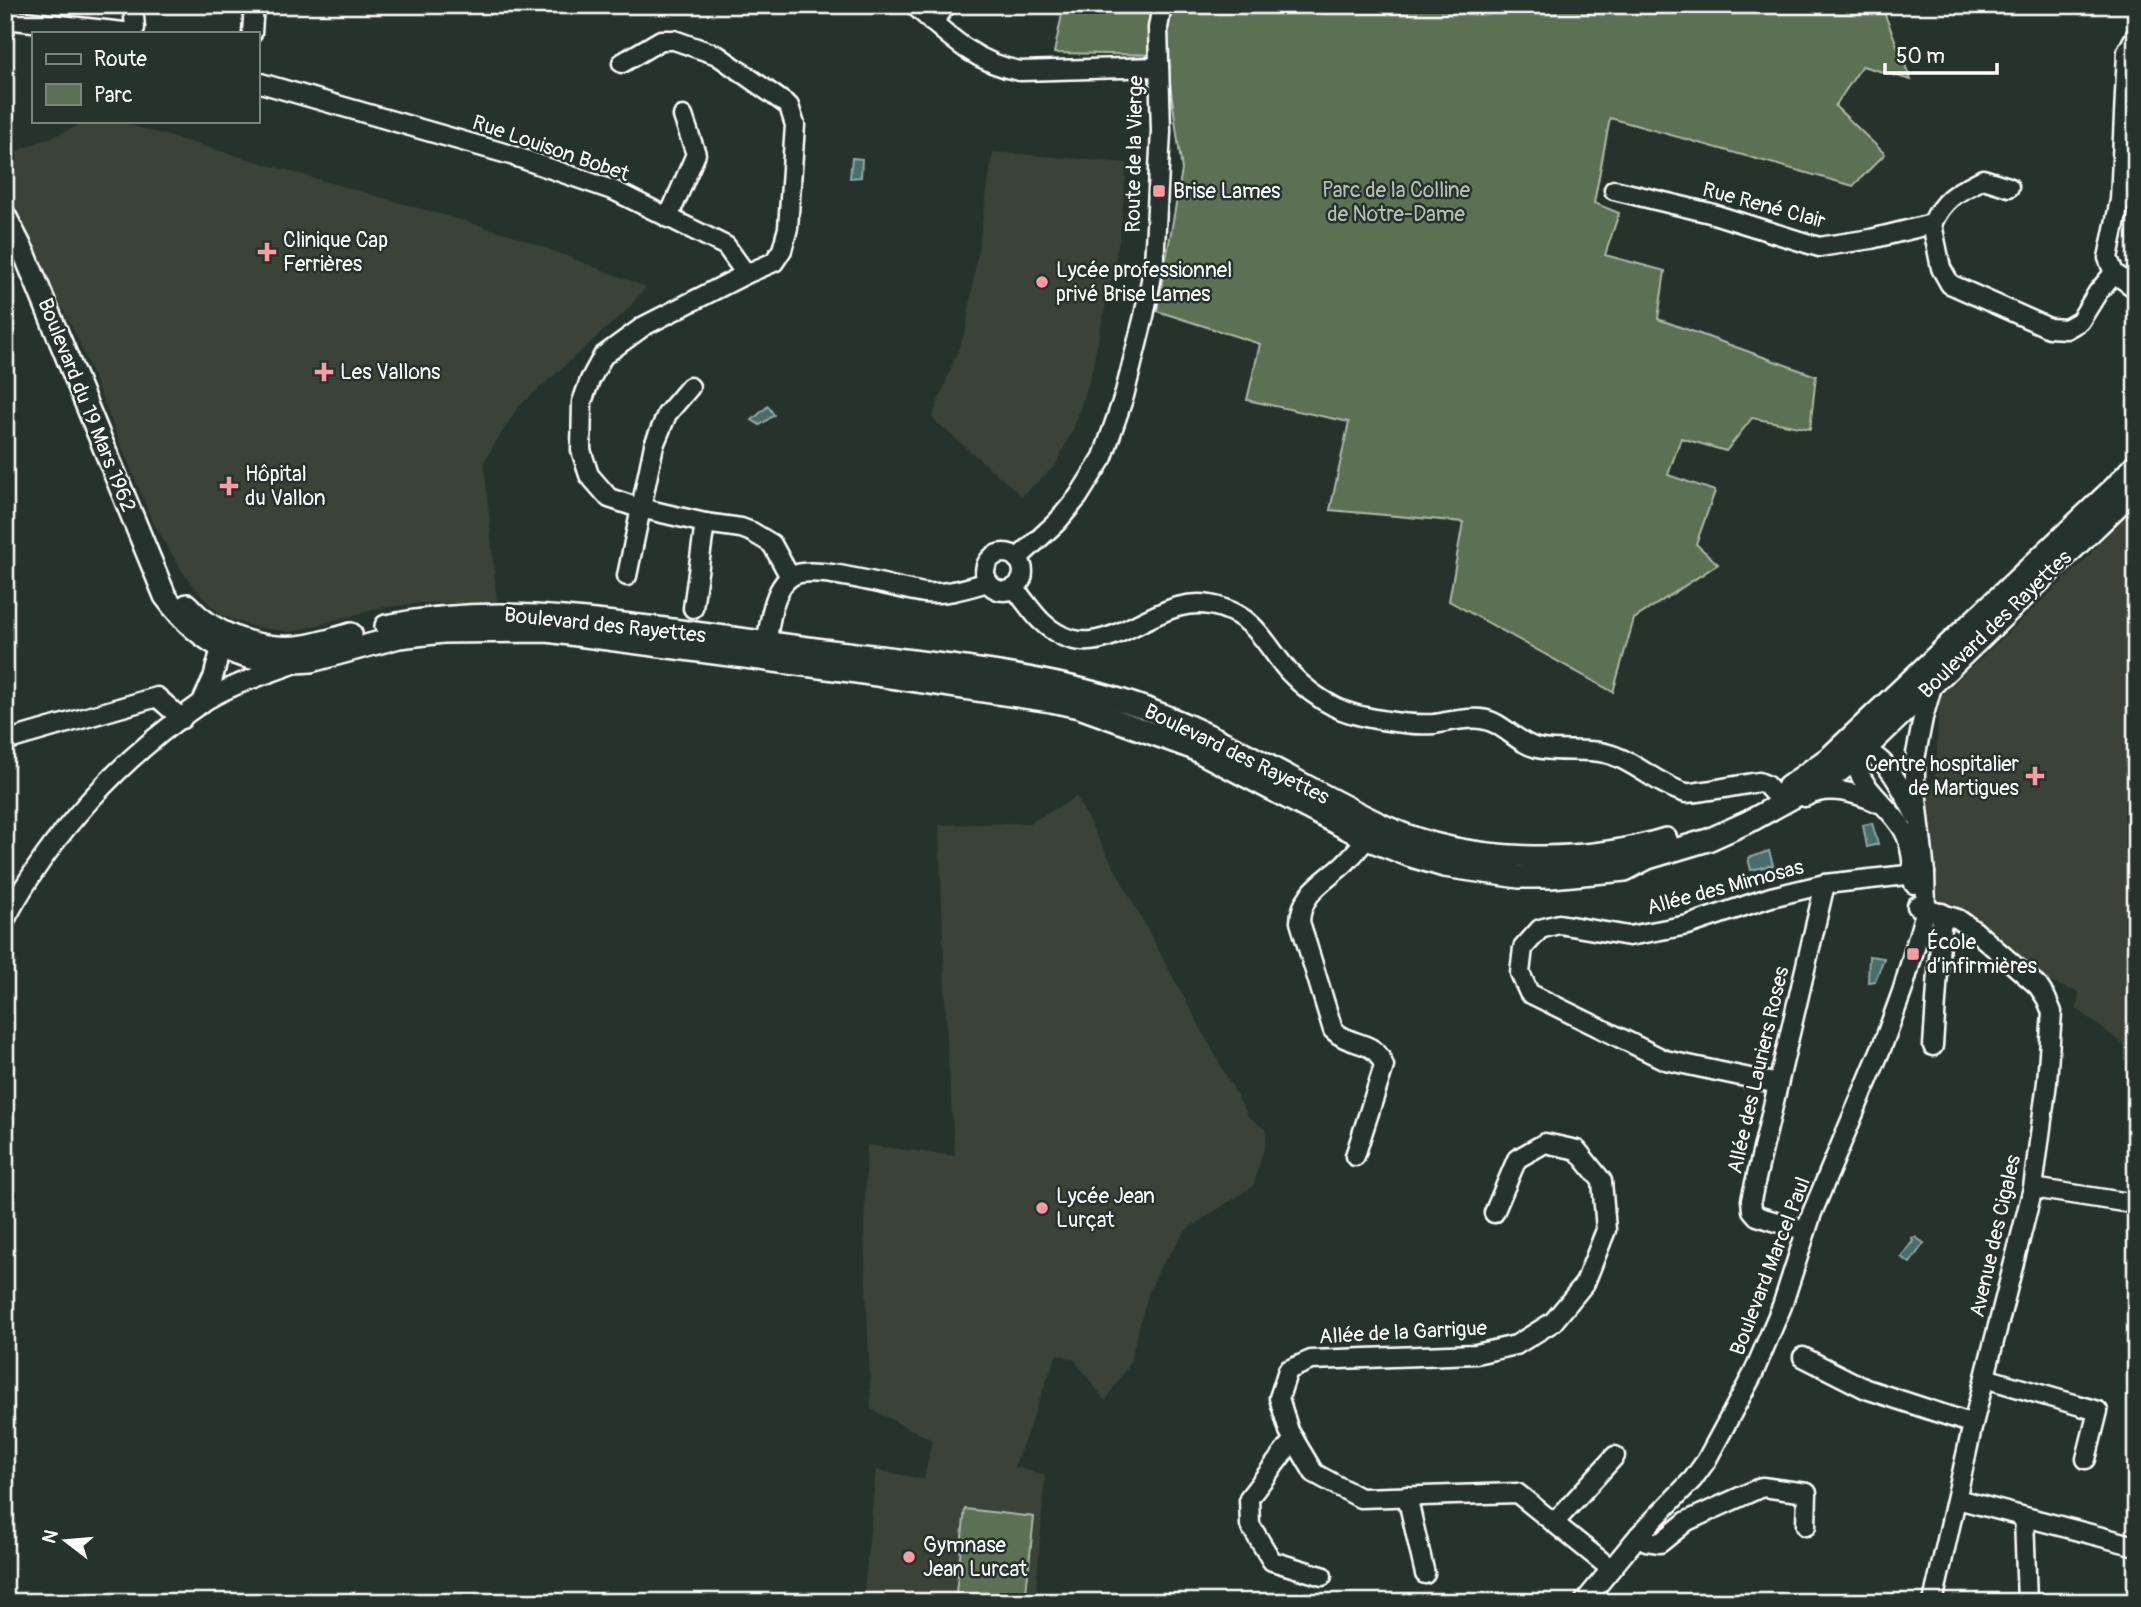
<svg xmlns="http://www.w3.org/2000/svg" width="2141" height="1607" viewBox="0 0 2141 1607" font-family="Pangolin,sans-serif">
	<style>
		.built { fill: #3a4238 }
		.green { fill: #5c7053; stroke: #aeb8a9; stroke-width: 2 }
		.water { fill: #486d6b; stroke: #91a7a6; stroke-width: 2 }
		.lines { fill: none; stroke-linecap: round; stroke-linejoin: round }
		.minor-casing { stroke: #fff; stroke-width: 23 }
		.major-casing { stroke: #fff; stroke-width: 26 }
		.minor { stroke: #26332d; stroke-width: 18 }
		.major { stroke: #26332d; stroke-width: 21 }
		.poi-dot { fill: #ff9aa2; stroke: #26332d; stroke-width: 2.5 }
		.labels { text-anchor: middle; stroke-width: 5; stroke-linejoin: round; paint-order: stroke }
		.street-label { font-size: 21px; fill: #fff; stroke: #26332d }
		.park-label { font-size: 21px; fill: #b6bfb2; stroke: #26332d }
		.poi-label { font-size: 21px; fill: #fff; stroke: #26332d; text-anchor: start }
	</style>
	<rect width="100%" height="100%" fill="#26332d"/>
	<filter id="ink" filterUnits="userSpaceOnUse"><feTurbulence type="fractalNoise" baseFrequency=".0143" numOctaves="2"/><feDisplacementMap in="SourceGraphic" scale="14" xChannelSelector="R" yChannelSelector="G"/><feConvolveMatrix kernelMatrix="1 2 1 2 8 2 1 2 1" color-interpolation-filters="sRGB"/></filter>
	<g filter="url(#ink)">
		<g class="built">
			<path d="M90,121h26l396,114 134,52 -20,24 -108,96 -34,54 13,142h-76l-41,5 -89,24 -37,-5 -33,-12 -20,-20 -19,-24 -29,-48 -76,-186 -72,-143v-38z"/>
			<path d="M993,152l134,11 -7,73 -30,143 -17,50 -18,37 -33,30 -90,-78 34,-89z"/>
			<path d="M2136,500v548l-13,-4 -46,-35 2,-17 -42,-14 -74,-63 -22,-12 -6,-7 -2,-11 -1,-36 -7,-39 11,-39 3,-74 145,-136z"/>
			<path d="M1076,797l172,319 18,14v12l-13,44 -67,44 -26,38 -12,26 -19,71 -24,36 -30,-41 -18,-6 -43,113 31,8 -10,127h-172l13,-132 48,9 8,-39 -61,-31 -7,-177 3,-87 88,11 -8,-113 -8,-218 91,-2z"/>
		</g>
		<g class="green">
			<path d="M1064,5h817l30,75 -49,-14 -27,40 50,48 -32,32 -243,-68 -16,85 25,10 -14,42 60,16 -7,48 158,57 -6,53 -58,-11 -26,33 -45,-13 -13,37 47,16 -19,53 22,20 -84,55 -21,73 -164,-91 14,-79 -133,-12 19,-88 -102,-22 13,-56 -103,-33 25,-141 -16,-115 -112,-2z"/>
			<path d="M965,1509l69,8 -9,85h-70z"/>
		</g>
		<g class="water">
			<path d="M852,158l10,1 -1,18 -11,1z"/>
			<path d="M768,406l6,9 -14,10 -8,-5z"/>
			<path d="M1872,823l6,21 -11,3 -4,-22z"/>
			<path d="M1769,851l4,14 -22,5 -3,-12z"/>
			<path d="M1869,956l15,2 -9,23 -7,1z"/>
			<path d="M1915,1237l9,6 -14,20 -9,-6 12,-16 -1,-3z"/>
		</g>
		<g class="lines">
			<defs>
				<g id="minor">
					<path d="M914,5c32,29 62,59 106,66l139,-4"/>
					<path d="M5,19l128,14"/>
					<path d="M932,22l15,-17"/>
					<path d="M132,33l3,-5 -2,-23"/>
					<path d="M252,33l2,-28"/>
					<path d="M2136,35l-9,17 -7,148 -12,58 6,15 22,16"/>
					<path d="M622,63l39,-23h13l43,15 72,51 6,19 -7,103 -6,22 -8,12 -28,12"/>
					<path d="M257,82l254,73 104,36 111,55 20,28 -102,52 -41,30 -13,24 -8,22 -1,48 8,25 20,23 27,9 69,16 36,5 11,4 20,12 18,33"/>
					<path d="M1614,190l96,23 109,34 52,-8 61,-15 9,44 9,16 99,44 17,1 14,-8 18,-29 16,-19"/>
					<path d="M668,218l28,-64 -13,-38"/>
					<path d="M1932,224c12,-27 26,-32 51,-45l26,8"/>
					<circle cx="1004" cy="572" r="19"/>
					<path d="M1017,559l40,-37 21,-25 25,-40 21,-61 20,-80 10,-51 7,-134 -3,-103 4,-23"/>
					<path d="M627,576l27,-131 13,-31 23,-27"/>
					<path d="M1014,588c9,10 17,23 27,33 64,61 112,-38 181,-13 36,12 44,38 67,64 13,14 30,27 46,35 21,11 75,19 99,17 14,-2 32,-7 47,-5 21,2 35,24 56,29 22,5 46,0 68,5 27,6 54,33 81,40 6,1 61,-9 73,-11l7,3 9,10"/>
					<path d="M693,608l12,-85"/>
					<path d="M765,656c3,-22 6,-68 27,-80 22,-13 104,13 133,17 21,2 42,-5 63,-11"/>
					<path d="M201,704l12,-26 8,-30 9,-4 4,2"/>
					<path d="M5,741l152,-44 25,22"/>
					<path d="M1854,749c34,3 47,40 61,66"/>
					<path d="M1857,749c-9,33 33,55 47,82 8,15 9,36 10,53"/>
					<path d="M1805,797c24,-13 51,-4 74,6"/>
					<path d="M1917,906l41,13 17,12 63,55 8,12 6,14 -5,70 -14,106 -60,236 -40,178"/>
					<path d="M5,920c46,-86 115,-161 195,-216 28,-19 62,-28 93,-40"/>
					<path d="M1933,1046l9,-133"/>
					<path d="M1778,1084l-113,-24 -136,-67 -9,-20 3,-25 17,-19 19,-5 70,12 59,-11 83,-28 54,-13 100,-11"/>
					<path d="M1355,1156l29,-90c-9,-28 -33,-18 -51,-36l-33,-108c1,-30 25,-40 45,-59 10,-10 20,-21 28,-34"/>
					<path d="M2033,1188l103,16"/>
					<path d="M1494,1213l23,-54 28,-16 32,7 25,31 4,49 -21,53 -32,39 -37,23 -40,9 -165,6 -23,10 -9,28 10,33 25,42 46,25 157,-5 93,75"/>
					<path d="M1806,1231l-49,-15 -5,-6 -1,-10 74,-316"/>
					<path d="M1803,1357l63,32 107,35"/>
					<path d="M1985,1378l113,33 -12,48"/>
					<path d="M1294,1439l-45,59 1,27 22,36 50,15"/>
					<path d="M1407,1496l18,78"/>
					<path d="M1957,1499l179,47"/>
					<path d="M2024,1517l3,85"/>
					<path d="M1554,1523l61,-67"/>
					<path d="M1639,1535l7,6 14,2 27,-22 75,-34 45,6 -1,33"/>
					<path d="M1584,1602l55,-67 54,-56 13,-18 47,-87 29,-68 30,-93 71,-169 20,-55 23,-80 -1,-36 -10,-93v-21l8,-41 10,-35"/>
				</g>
				<g id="major">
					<path d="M5,216l20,39 140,341c38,52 81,71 146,65l88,-24 44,-5 104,-1 303,40 201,30 28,6 113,41 175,91 41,16 36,11 75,11h32l74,-7 23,-12 60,-18 42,-19 87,-48 17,-13 282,-272"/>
					<path d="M187,605c26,30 71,45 110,42 19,-2 37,-8 54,-13"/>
					<path d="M386,626c93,-19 178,-10 271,2 53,7 105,14 158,21 99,13 212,22 308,52 93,29 175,85 263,126 81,37 196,38 280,12"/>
					<path d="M1788,787l42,-30 285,-270 21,-23"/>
				</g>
			</defs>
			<use href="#minor" class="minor-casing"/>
			<use href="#major" class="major-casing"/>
			<use href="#minor" class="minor"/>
			<use href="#major" class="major"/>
		</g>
	</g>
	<g class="poi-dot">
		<rect x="1152" y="184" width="14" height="14" rx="3.5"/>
		<path d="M263.5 241.5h7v7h7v7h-7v7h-7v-7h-7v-7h7z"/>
		<circle cx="1042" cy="282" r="7"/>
		<path d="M320.5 361.5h7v7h7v7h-7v7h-7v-7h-7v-7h7z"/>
		<path d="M225.5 475.5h7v7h7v7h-7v7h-7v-7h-7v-7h7z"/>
		<path d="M2031.5 765.5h7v7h7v7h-7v7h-7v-7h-7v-7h7z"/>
		<rect x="1906" y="947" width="14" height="14" rx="3.5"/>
		<circle cx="1042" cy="1208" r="7"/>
		<circle cx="909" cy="1557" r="7"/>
	</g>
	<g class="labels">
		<g class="street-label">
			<text transform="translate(551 148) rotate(19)" y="7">Rue Louison Bobet</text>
			<text transform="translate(1134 154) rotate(-89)" y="7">Route de la Vierge</text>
			<text transform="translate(1764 205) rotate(15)" y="7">Rue René Clair</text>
			<text transform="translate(87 405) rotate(68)" y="7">Boulevard du 19 Mars 1962</text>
			<text transform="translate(1995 624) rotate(-44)" y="7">Boulevard des Rayettes</text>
			<text transform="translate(605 625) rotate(6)" y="7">Boulevard des Rayettes</text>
			<text transform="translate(1237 754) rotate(26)" y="7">Boulevard des Rayettes</text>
			<text transform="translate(1725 887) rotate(-15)" y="7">Allée des Mimosas</text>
			<text transform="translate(1758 1070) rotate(-77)" y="7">Allée des Lauriers Roses</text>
			<text transform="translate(1995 1236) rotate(-77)" y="7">Avenue des Cigales</text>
			<text transform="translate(1770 1266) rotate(-69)" y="7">Boulevard Marcel Paul</text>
			<text transform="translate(1403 1332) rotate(-3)" y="7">Allée de la Garrigue</text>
		</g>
		<g class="park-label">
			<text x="1396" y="197">Parc de la Colline<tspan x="1396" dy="24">de Notre-Dame</tspan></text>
		</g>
		<g class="poi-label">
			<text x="1173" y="198">Brise Lames</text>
			<text x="283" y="247">Clinique Cap<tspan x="283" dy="24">Ferrières</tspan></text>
			<text x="1056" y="277">Lycée professionnel<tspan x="1056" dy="24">privé Brise Lames</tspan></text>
			<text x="340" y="379">Les Vallons</text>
			<text x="245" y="481">Hôpital<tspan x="245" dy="24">du Vallon</tspan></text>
			<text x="2019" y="771" text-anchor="end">Centre hospitalier<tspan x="2019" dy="24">de Martigues</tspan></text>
			<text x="1927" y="949">École<tspan x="1927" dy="24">d’infirmières</tspan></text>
			<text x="1056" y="1203">Lycée Jean<tspan x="1056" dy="24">Lurçat</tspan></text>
			<text x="923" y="1552">Gymnase<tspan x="923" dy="24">Jean Lurcat</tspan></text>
		</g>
	</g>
	<rect width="2141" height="1607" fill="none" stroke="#26332d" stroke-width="28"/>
	<rect x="14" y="14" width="2113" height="1579" fill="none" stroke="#fff" stroke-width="2.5" filter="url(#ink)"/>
	<rect x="32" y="32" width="228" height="91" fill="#26332d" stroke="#7d8581" stroke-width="2"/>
	<rect x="46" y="54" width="35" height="10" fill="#26332d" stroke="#7d8581" stroke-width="2"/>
	<text x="94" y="66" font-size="21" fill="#ffffff">Route</text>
	<rect x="46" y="84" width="35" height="21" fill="#5c7053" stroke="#7d8581" stroke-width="2"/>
	<text x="94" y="102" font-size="21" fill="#ffffff">Parc</text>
	<g transform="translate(66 1541) rotate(286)" stroke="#26332d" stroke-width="5" paint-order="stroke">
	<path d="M0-5L12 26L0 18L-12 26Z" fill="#ffffff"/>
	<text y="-10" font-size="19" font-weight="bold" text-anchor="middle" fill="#ffffff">N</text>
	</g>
	<path d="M1885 63v10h112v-10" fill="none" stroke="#ffffff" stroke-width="3.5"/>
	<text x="1896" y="63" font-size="21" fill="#ffffff" stroke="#26332d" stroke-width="5" paint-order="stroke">50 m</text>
</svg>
